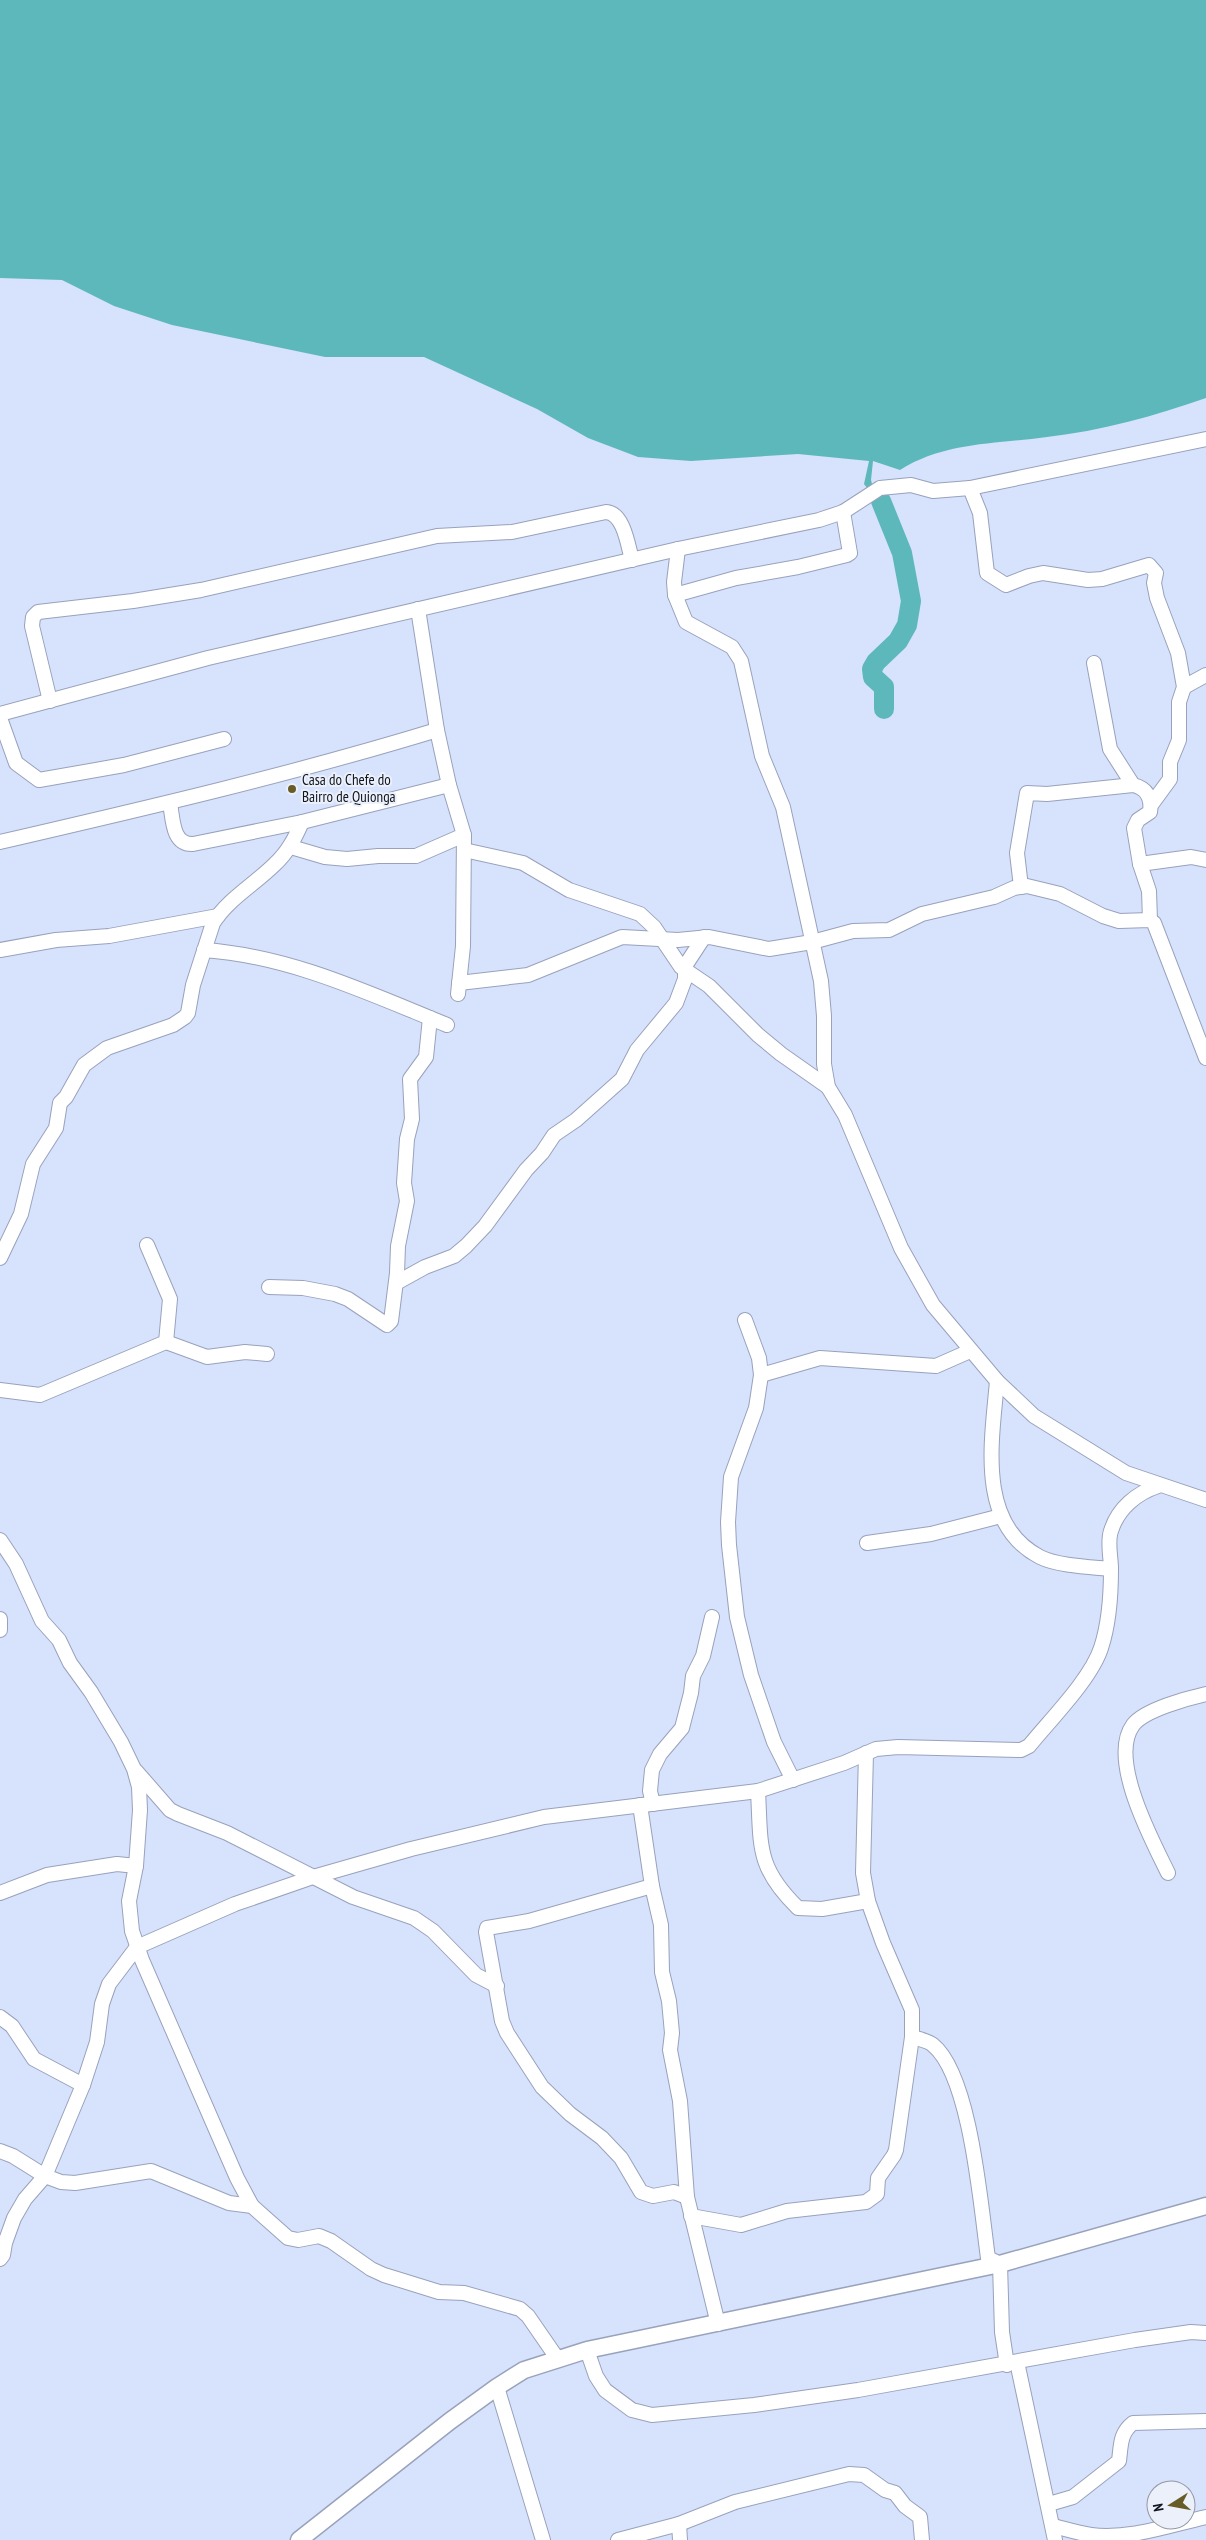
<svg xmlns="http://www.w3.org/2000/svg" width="1206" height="2540" viewBox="0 0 1206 2540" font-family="'PT Sans Narrow',sans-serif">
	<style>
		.water { fill: #5db8bc }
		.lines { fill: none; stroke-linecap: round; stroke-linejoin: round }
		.river { stroke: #5db8bc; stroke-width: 20 }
		.minor-casing { stroke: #98a2bb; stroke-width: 16 }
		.major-casing { stroke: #98a2bb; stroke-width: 19 }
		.minor { stroke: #fff; stroke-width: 14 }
		.major { stroke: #fff; stroke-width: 16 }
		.poi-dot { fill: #675b27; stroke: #ebf0fa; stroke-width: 2 }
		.labels { text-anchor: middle; stroke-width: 4; stroke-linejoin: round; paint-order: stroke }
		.poi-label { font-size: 15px; fill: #11151e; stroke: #ebf0fa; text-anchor: start }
	</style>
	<rect width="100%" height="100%" fill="#d7e2fd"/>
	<path class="water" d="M0,0h1206v398c-51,18 -106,33 -159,39 -51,7 -103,5 -147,33l-27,-9 -2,19 2,8 14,12 3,25 -10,-20 -16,-21 5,-23 -71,-7 -107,7 -53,-4 -50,-19 -51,-29 -113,-52h-99l-153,-32 -58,-19 -52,-26 -62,-2z"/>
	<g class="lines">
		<path class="river" d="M881,501l21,52 9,48 -4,24 -9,16 -22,21 -4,7 1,8 11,10v22"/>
		<defs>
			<g id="minor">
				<path d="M970,488l10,25 7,60 19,12 23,-9 14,-3 45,7 14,-1 47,-14 7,8 -2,10 3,15 21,55 6,34 -5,15v38l-9,22v17l-19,26"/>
				<path d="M678,549l-4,33 1,13 11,27 46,25 9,14 21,95 21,51 38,174 3,35v48l4,23 17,28 56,133 32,57 64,76 37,35 92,57 80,27"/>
				<path d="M675,595l61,-17 62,-11 49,-12 3,-2 -7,-41"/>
				<path d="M418,609l19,121 12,55 15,50 -1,111 -5,48"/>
				<path d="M1094,663l16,86 23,36"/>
				<path d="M1184,687l22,-12"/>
				<path d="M50,701l-18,-75 1,-9 5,-5 95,-11 68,-11 236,-54 75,-4 94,-20c18,1 22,34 26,48"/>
				<path d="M0,714l208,-56 470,-109 141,-29 24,-8 37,-24 31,-3 22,6 37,-3 236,-49"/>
				<path d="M0,718l16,45 23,17 85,-15 100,-26"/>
				<path d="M170,803c3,16 2,42 23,41l109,-22 147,-37"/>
				<path d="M0,842c147,-34 293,-68 437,-112"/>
				<path d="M291,847l34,10 22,2 31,-3h38l48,-21"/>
				<path d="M464,850l59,13 46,27 71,24 14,13 27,40 28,19 49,49 23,19 47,33"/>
				<path d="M1140,864l51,-7 15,3"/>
				<path d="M1021,887l-4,-34 10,-60 20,1 86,-9c14,3 19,13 17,27l-12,8 -4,8 6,36 9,27 1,29"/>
				<path d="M0,950l56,-10 53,-4 109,-20"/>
				<path d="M204,950c86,6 164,43 243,75"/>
				<path d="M459,983l69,-8 94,-38 56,3 31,-3 60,12 43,-7 41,-11 36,-1 33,-16 72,-17 20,-9 13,-2 33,8 43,22 16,5 31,-1 4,3 52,135"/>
				<path d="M0,1258l21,-44 12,-50 23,-36 4,-25 6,-6 18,-32 23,-17 66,-23 12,-8 3,-4 5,-28 20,-62c15,-24 42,-39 62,-59 13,-12 20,-26 27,-42"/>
				<path d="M396,1283l29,-16 29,-11 12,-10 19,-20 41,-56 16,-17 12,-18 22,-15 46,-41 15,-29 39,-47 9,-24v-13l19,-29"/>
				<path d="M269,1287l34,1 32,6 13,5 39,26 4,-4 6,-48 1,-27 9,-45 -3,-18 3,-44 5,-20 -2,-40 16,-22 4,-39"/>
				<path d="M745,1320l14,38 2,17 -5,33 -25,69 -3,45 1,23 8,72 14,58 23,67 19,38"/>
				<path d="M166,1342l41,15 38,-5 22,2"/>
				<path d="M761,1375l59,-17 116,8 34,-15"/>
				<path d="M997,1381c-5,59 -21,143 43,176 18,9 51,10 71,12"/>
				<path d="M0,1390l40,5 126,-53 4,-43 -23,-54"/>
				<path d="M0,1540l16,24 26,57 17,19 11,23 21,29 30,50 13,27 5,18 1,23 -4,56 -7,35 3,30 10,29 95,218 15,28"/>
				<path d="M867,1543l64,-9 70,-18"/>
				<path d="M0,1619v11"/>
				<path d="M136,1771l34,39 8,4 49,19 126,64 61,21 19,13 43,44 21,11"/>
				<path d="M758,1791c3,55 -2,76 40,117l24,1 46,-8"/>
				<path d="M653,1804l-3,-13 2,-21 8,-16 22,-26 9,-35 2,-17 10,-20 9,-39"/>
				<path d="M640,1805l12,81 9,39 1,47 7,29 3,32 -2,17 10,51 7,96 31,127"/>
				<path d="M1168,1873c-16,-33 -60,-114 -35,-148 11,-15 55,-27 73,-31"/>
				<path d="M652,1886l-123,35 -42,7 -1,4 16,89 5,12 35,54 28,27 32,24 19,20 20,34 12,4 21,-4 13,5"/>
				<path d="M0,1893l47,-18 70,-11 19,2"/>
				<path d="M0,2017l12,9 22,33 49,26"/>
				<path d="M912,2037c6,2 17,4 21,8 38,31 48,164 55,213l12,6 2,68 5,33"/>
				<path d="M0,2151l13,5 32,20 16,6 14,1 76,-12 78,32 23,3 36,32 10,2 21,-4 12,5 40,28 13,6 55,17 25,1 56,16 8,7 29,42"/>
				<path d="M691,2216l50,9 46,-14 79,-9 11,-8 1,-16 16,-23 2,-5 16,-113v-27l-29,-67 -15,-42 -5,-28 3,-120"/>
				<path d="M0,2259l3,-4 2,-12 9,-25 11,-19 20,-23 38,-91 14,-43 5,-38 7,-20 28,-37 98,-43 78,-27 98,-28 133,-32 214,-26 86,-28 32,-14 22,-2 123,3 8,-4c21,-26 62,-67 72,-98 8,-24 10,-53 10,-79 0,-12 -4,-27 0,-38 7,-23 26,-38 47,-45"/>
				<path d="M587,2350l9,26 9,14 27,20 20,5 102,-10 104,-15 277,-50 56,-8 15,1"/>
				<path d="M1017,2362l38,178"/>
				<path d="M497,2387l46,153"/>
				<path d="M1049,2504l24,-7 46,-36c2,-16 1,-28 14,-38l73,-2"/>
				<path d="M679,2524l1,16"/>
				<path d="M1053,2526c12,3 25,7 38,9 38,5 79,-10 115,-18"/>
				<path d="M618,2540l61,-16 56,-22 114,-28 15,1 21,15 10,3 10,13 15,11 2,23"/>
			</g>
			<path id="major" d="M299,2540l151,-119 47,-34 27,-17 63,-20 413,-86 206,-58"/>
		</defs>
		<use href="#minor" class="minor-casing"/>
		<use href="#major" class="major-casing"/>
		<use href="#minor" class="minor"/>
		<use href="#major" class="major"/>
	</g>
	<circle class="poi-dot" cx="292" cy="789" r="5"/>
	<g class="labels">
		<g class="poi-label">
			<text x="302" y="785">Casa do Chefe do<tspan x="302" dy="17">Bairro de Quionga</tspan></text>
		</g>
	</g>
	<g transform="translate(1171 2505) rotate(259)"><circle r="24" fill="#ebf0fa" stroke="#9498a2"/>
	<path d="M0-4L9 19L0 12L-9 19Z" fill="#675b27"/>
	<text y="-8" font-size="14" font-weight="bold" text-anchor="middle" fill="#11151e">N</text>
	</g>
</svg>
